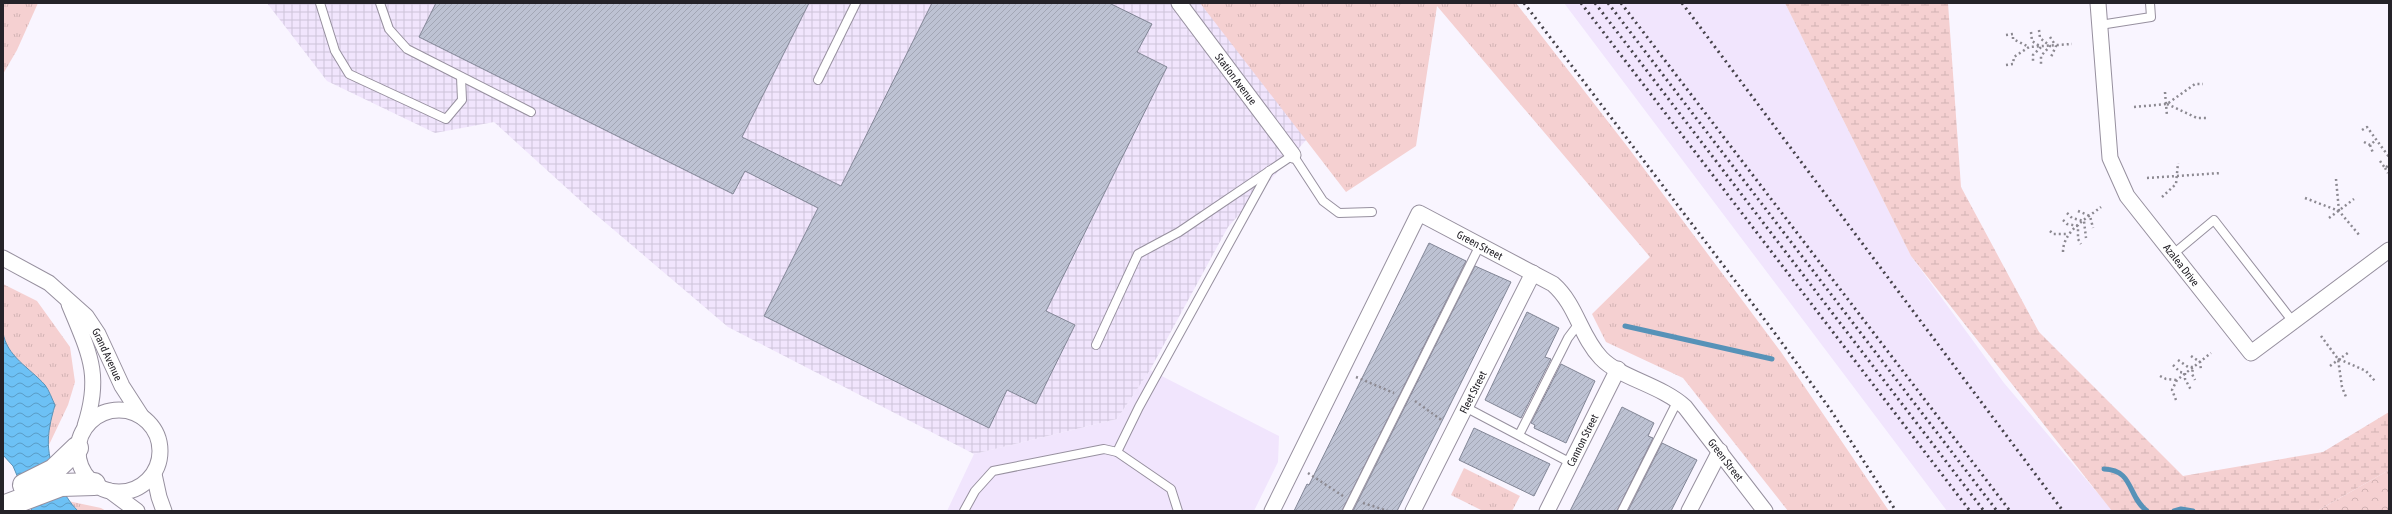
<svg xmlns="http://www.w3.org/2000/svg" width="2392" height="514" viewBox="0 0 2392 514" font-family="'Asap Condensed',sans-serif">
	<style>
		.built { fill: #f1e5fd }
		.industrial { fill: url(#industrial-grid) }
		.grass { fill: url(#grass-tufts) }
		.forest { fill: url(#forest-crowns) }
		.wetland { fill: url(#wetland-marsh) }
		.water { fill: url(#water-waves); stroke: #5792b8 }
		.lines { fill: none; stroke-linecap: round; stroke-linejoin: round }
		.stream { stroke: #5792b8; stroke-width: 5 }
		.building { fill: url(#building-hatch); stroke: #818595 }
		.lane-casing { stroke: #97909f; stroke-width: 10 }
		.street-casing { stroke: #97909f; stroke-width: 17 }
		.highway-casing { stroke: #97909f; stroke-width: 24 }
		.path { stroke: #8c8991; stroke-width: 2.5; stroke-dasharray: 2 3; stroke-linecap: butt }
		.lane { stroke: #fff; stroke-width: 8 }
		.street { stroke: #fff; stroke-width: 15 }
		.highway { stroke: #fff; stroke-width: 22 }
		.rail { stroke: #444148; stroke-width: 3; stroke-dasharray: 2 4; stroke-linecap: butt }
		.labels { text-anchor: middle; stroke-width: 3; stroke-linejoin: round; paint-order: stroke }
		.street-label { font-size: 11px; fill: #252329; stroke: #fff }
	</style>
	<defs>
		<pattern id="industrial-grid" width="8" height="8" patternUnits="userSpaceOnUse"><rect width="8" height="8" fill="#f1e5fd"/><path d="M0 4h8M4 0v8" fill="none" stroke="#cec4d9"/></pattern>
		<pattern id="grass-tufts" width="24" height="20" patternUnits="userSpaceOnUse"><rect width="24" height="20" fill="#f5d0d1"/><path d="M3 7l-1-3M5 7V3M7 7l1-3M15 17l-1-3M17 17v-4M19 17l1-3" fill="none" stroke="#d2b2b3"/></pattern>
		<pattern id="forest-crowns" width="20" height="18" patternUnits="userSpaceOnUse"><rect width="20" height="18" fill="#f5d0d1"/><path d="M2 6a3 3 0 1 1 6 0M12 15a3 3 0 1 1 6 0" fill="none" stroke="#d2b2b3"/></pattern>
		<pattern id="wetland-marsh" width="20" height="14" patternUnits="userSpaceOnUse"><rect width="20" height="14" fill="#f5d0d1"/><path d="M1 5h8M5 5V1M11 12h8M15 12V8" fill="none" stroke="#d2b2b3"/></pattern>
		<pattern id="water-waves" width="16" height="10" patternUnits="userSpaceOnUse"><rect width="16" height="10" fill="#6dc1f5"/><path d="M0 5q4-4 8 0t8 0" fill="none" stroke="#599cc6"/></pattern>
		<pattern id="building-hatch" width="6" height="6" patternUnits="userSpaceOnUse"><rect width="6" height="6" fill="#bdc2d3"/><path d="M-1 1l2-2M0 6l6-6M5 7l2-2" fill="none" stroke="#a2a6b5"/></pattern>
	</defs>
	<rect width="100%" height="100%" fill="#f9f5ff"/>
	<g class="built">
		<path d="M1564,3h221l126,253 93,127 109,128h-166z"/>
		<path d="M1150,370l129,66 -1,26 -24,49h-307l27,-57 143,-35z"/>
	</g>
	<path class="industrial" d="M267,3h1162l-201,224 -78,143 -33,49 -143,35 -246,-127 -134,-114 -100,-91 -59,11 -108,-52z"/>
	<g class="grass">
		<path d="M3,3h35l-21,47 -14,24z"/>
		<path d="M1200,3h316l114,147 151,202 108,159h-101l-105,-133 -77,-36 -14,-28 58,-57 -213,-251 -21,140 -70,46z"/>
		<path d="M3,284l34,17 33,46 5,35 -7,23 -21,44 3,-27 5,-17 -9,-19 -29,-26 -13,-18z"/>
		<path d="M1464,468l56,28 -8,15h-29l-32,-16z"/>
		<path d="M68,501l33,7 5,3h-28z"/>
	</g>
	<path class="forest" d="M2389,470v41h-72z"/>
	<path class="wetland" d="M1785,3h163l13,184 78,145 144,144 140,-24 66,-40v58l-72,41h-205l-201,-255z"/>
	<path class="water" d="M3,332c3,24 27,36 42,53 4,5 7,14 10,20 -9,31 -10,48 4,78 6,11 10,19 19,28h-46l-19,-45 -10,-11z"/>
	<g class="lines">
		<g class="stream">
			<path d="M1625,326l147,33"/>
			<path d="M2104,469c30,1 23,27 43,42"/>
			<path d="M2174,511l7,-2 12,2"/>
		</g>
	</g>
	<g class="building">
		<path d="M436,3h373l-67,134 99,49 91,-183h177l43,21 -15,28 30,15 -121,244 29,14 -39,79 -29,-14 -18,38 -225,-112 54,-108 -73,-37 -12,23 -314,-157z"/>
		<path d="M1429,243l37,18 -124,250h-48l13,-27 2,1z"/>
		<path d="M1475,266l36,16 -64,129 -50,100h-44z"/>
		<path d="M1527,312l32,16 -14,29 6,2 -30,59 -36,-18z"/>
		<path d="M1561,364l34,17 -29,62 -32,-15 1,-3 -4,-2z"/>
		<path d="M1622,407l32,16 -6,13 5,2 -36,73h-47z"/>
		<path d="M1474,428l76,36 -16,32 -75,-36z"/>
		<path d="M1662,443l35,17 -26,51h-43z"/>
	</g>
	<g class="lines">
		<defs>
			<g id="lane">
				<path d="M320,3l15,48 14,23 97,45 16,-19 -1,-23"/>
				<path d="M380,3l9,26 18,20 124,63"/>
				<path d="M2100,25l51,-8 -1,-14"/>
				<path d="M818,80l38,-77"/>
				<path d="M2172,255l42,-35 80,103"/>
				<path d="M1096,345l42,-91 41,-22 114,-77 30,46 16,12 33,-1"/>
				<path d="M1465,407l106,56"/>
				<path d="M1519,435l49,-97 12,-16"/>
				<path d="M1117,452l54,37 7,22"/>
				<path d="M964,511l11,-20 18,-20 111,-22 13,3 22,-45 130,-236"/>
				<path d="M1347,511l133,-266"/>
				<path d="M1622,511l56,-111"/>
			</g>
			<g id="street">
				<path id="s1" d="M1179,3l114,152"/>
				<path id="s2" d="M2098,3l12,155 17,38 124,157 138,-103"/>
				<path id="s3" d="M3,258l46,25 37,33 12,18 24,52 20,31"/>
				<path d="M69,304c20,49 33,70 16,122"/>
				<circle cx="119" cy="451" r="41"/>
				<path d="M154,474l5,23 5,14"/>
				<path d="M110,491l27,20"/>
				<path id="s4" d="M1272,511l147,-298 134,71c24,21 27,52 48,74 19,20 60,27 84,49l80,104"/>
				<path id="s5" d="M1413,511l120,-238"/>
				<path id="s6" d="M1547,511l71,-142"/>
				<path d="M1689,511l31,-60"/>
			</g>
			<g id="highway">
				<path d="M24,485l30,-15 23,-22"/>
				<path d="M3,507l58,-22 33,-1"/>
			</g>
		</defs>
		<use href="#lane" class="lane-casing"/>
		<use href="#street" class="street-casing"/>
		<use href="#highway" class="highway-casing"/>
		<g class="path">
			<path d="M2039,30l1,8 10,8 -9,10v9"/>
			<path d="M2031,32l1,9 9,6 -8,8v8"/>
			<path d="M2006,35l7,-1v5l16,8"/>
			<path d="M2050,37l6,9 -5,11"/>
			<path d="M2006,65l7,-1 1,-7 15,-10 43,-3"/>
			<path d="M2165,92l2,24"/>
			<path d="M2167,104l30,14h11"/>
			<path d="M2134,107l33,-3 28,-20h8"/>
			<path d="M2362,130l5,-3 22,30"/>
			<path d="M2364,142l6,3 6,-5"/>
			<path d="M2370,145l3,8"/>
			<path d="M2380,161l5,7 4,-3"/>
			<path d="M2385,168l3,5"/>
			<path d="M2147,178l74,-5"/>
			<path d="M2336,179l3,32"/>
			<path d="M2162,197l14,-13 2,-21"/>
			<path d="M2305,198l34,13 21,25"/>
			<path d="M2078,211l12,5 3,12"/>
			<path d="M2067,213l5,5 12,3 2,17"/>
			<path d="M2329,218l25,-19"/>
			<path d="M2063,220l4,4 11,2v13l3,5"/>
			<path d="M2050,231l3,3h14"/>
			<path d="M2063,252c0,-21 23,-33 38,-45"/>
			<path d="M2321,336l17,23 4,28 4,10"/>
			<path d="M2191,356l9,6 1,8"/>
			<path d="M2339,359l27,12 9,10"/>
			<path d="M2178,360l10,7h5l-1,7 3,6"/>
			<path d="M2173,365l7,7 5,1v6l6,11"/>
			<path d="M2330,366l19,-14"/>
			<path d="M2160,376l6,3 10,1"/>
			<path d="M1356,377l38,16"/>
			<path d="M2176,400l-4,-10 5,-10 34,-27"/>
			<path d="M1415,401l25,18 2,-2"/>
			<path d="M1308,473l35,23"/>
			<path d="M1363,503l25,8"/>
		</g>
		<use href="#lane" class="lane"/>
		<use href="#street" class="street"/>
		<use href="#highway" class="highway"/>
		<g class="rail">
			<path d="M1524,3l250,329 56,77 66,102"/>
			<path d="M1581,3l389,508"/>
			<path d="M1595,3l389,508"/>
			<path d="M1608,3l389,508"/>
			<path d="M1621,3l389,508"/>
			<path d="M1682,3l381,508"/>
		</g>
	</g>
	<g class="labels">
		<g class="street-label">
			<text dy="4" stroke="none"><textPath href="#s1" startOffset="95">Station Avenue</textPath></text>
			<text dy="4" stroke="none"><textPath href="#s4" startOffset="401">Green Street</textPath></text>
			<text dy="4" stroke="none"><textPath href="#s2" startOffset="285">Azalea Drive</textPath></text>
			<text dy="4" stroke="none"><textPath href="#s3" startOffset="146">Grand Avenue</textPath></text>
			<text dy="4" stroke="none"><textPath href="#s5" startOffset="133">Fleet Street</textPath></text>
			<text dy="4" stroke="none"><textPath href="#s6" startOffset="79">Cannon Street</textPath></text>
			<text dy="4" stroke="none"><textPath href="#s4" startOffset="737">Green Street</textPath></text>
		</g>
	</g>
	<rect width="2392" height="514" fill="none" stroke="#252329" stroke-width="8"/>
</svg>
